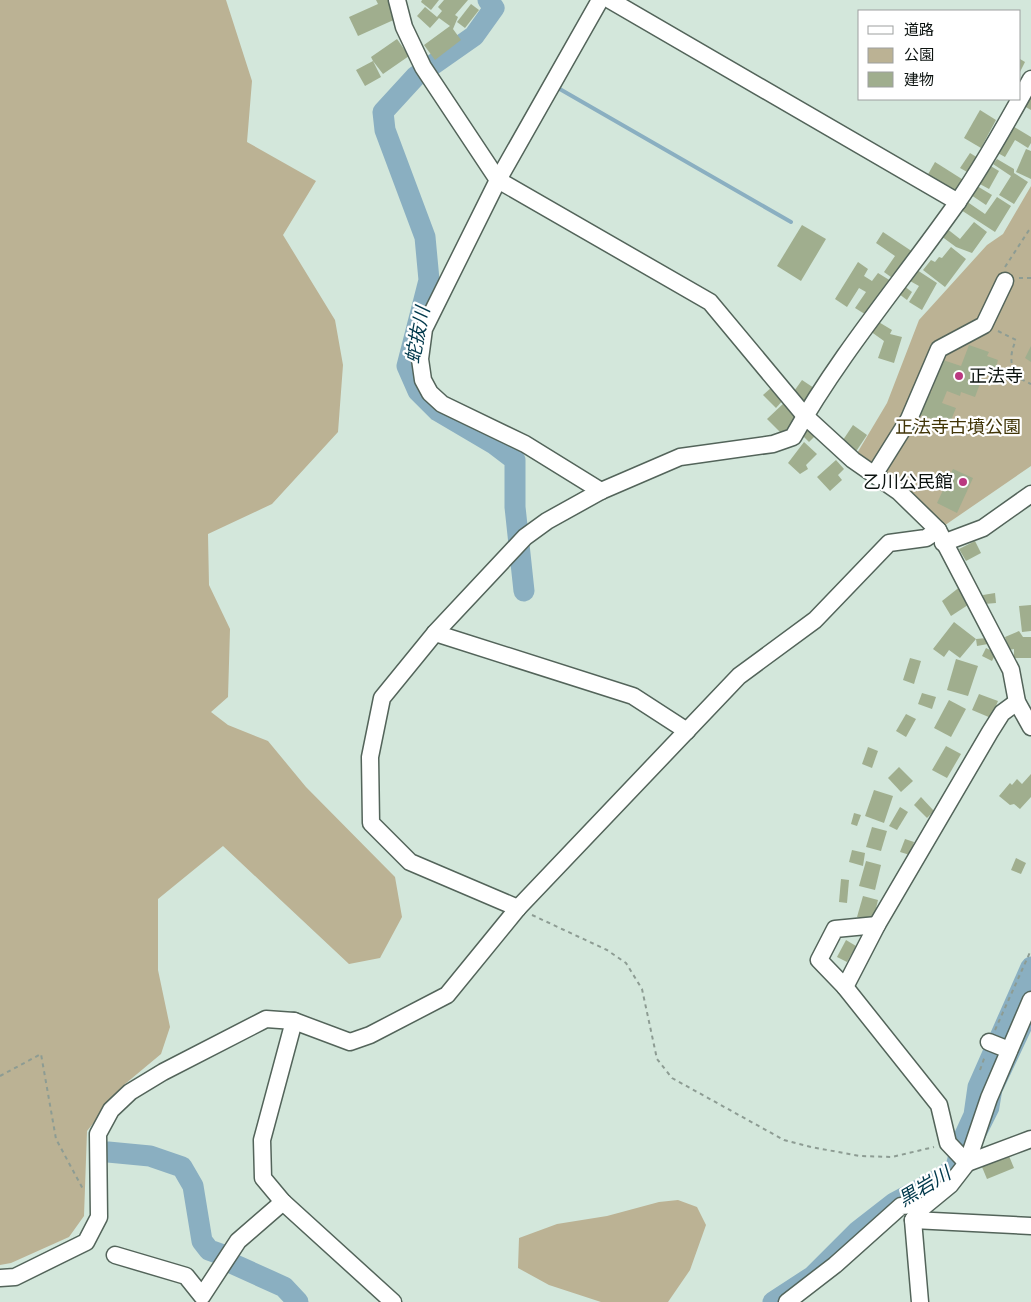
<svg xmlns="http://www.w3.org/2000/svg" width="1031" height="1302" viewBox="0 0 1031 1302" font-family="'Archivo Narrow','Noto Sans JP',sans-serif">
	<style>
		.green { fill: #bbb294 }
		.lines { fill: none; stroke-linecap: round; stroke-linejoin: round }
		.stream { stroke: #8aafc1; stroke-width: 4 }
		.river { stroke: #8aafc1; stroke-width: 21 }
		.building { fill: #a0ae8e }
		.minor-casing { stroke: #53645a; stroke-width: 19 }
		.path { stroke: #8d9c93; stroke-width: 2; stroke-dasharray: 4 4; stroke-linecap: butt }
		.minor { stroke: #fff; stroke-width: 16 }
		.poi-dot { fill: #ba3880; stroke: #fff; stroke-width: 2 }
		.labels { text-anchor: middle; stroke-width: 4.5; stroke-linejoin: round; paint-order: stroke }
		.poi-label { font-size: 18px; fill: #0b120f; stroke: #fff; text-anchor: start }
		.park-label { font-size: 18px; fill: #413507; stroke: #fff }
		.water-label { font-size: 19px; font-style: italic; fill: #00384b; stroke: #fff }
	</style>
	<rect width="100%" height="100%" fill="#d3e7db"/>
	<g class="green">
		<path d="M0,0h226l26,81 -5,61 69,39 -33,54 52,85 8,45 -5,67 -66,72 -64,30 1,51 21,44 -2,68 -17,15 17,13 40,16 38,46 89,90 7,40 -22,41 -31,6 -126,-118 -65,53v71l12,57 -9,27 -36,30 -38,47 -3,85 -15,21 -58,26 -11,2z"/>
		<path d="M1031,186v280l-93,64 -85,-70 34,-57 32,-83 68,-75 16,-11z"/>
		<path d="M678,1200l19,7 9,18 -16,45 -22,32h-67l-52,-17 -31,-17 1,-30 38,-14 50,-8 52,-14z"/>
	</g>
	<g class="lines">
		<g class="stream">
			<path d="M559,86l-1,2 233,134"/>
			<path d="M983,1138l14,-28 3,-18 31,-66"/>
		</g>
		<g class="river">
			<path d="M434,64l40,-28 20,-28 -6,-8"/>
			<path d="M416,76l-33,36 2,18 40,107 4,43 -22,86 11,25 20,20 56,33 21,16v47l9,84"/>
			<path d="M108,1152l42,4 32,11 11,19 9,55 7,9 14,5"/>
			<path d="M231,1263l53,24 14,15"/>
			<path d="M773,1302l40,-26 45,-45 36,-28 45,-24 17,-12 7,-28 11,-24 4,-28 53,-120"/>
		</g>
	</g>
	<g class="building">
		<path d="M376,0h14l8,18 -40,18 -9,-19 29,-13z"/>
		<path d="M422,0h17l-8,10 -10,-8z"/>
		<path d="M444,0h24l-13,15 3,2 -5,12 8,11 -26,20 -11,-15 26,-19 -11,-8 -9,10 -13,-12 8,-9 12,10 5,-6 -4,-4z"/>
		<path d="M471,4l8,6 -14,18 -8,-6z"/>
		<path d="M397,39l12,17 -26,18 -10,-13 8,16 -16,9 -9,-16 17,-9 -2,-4z"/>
		<path d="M1020,59l5,3 -5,10z"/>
		<path d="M1031,93v17l-7,-4z"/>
		<path d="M980,110l16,10 -15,28 -17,-10z"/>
		<path d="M1011,125l20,12v6l-3,5 -13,-8 -10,17 -9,-5z"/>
		<path d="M1026,149l5,2v28l-15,-7z"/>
		<path d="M970,153l8,5 -9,15 -9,-5z"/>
		<path d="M997,159l17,10v4l14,9 -14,22 -15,-9 12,-19 -18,-12z"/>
		<path d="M935,162l30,19 -8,13 -30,-18z"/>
		<path d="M989,165l10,6 -10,18 -11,-6z"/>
		<path d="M977,186l15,9 -6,10 -15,-10z"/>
		<path d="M997,197l14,9 -16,26 -34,-22 5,-9 19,13z"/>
		<path d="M974,222l13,10 -15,21 -16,-6 -15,-11 5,-8 14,11z"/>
		<path d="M802,225l24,14 -25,42 -24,-15z"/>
		<path d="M883,232l30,20 -18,28 -11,-8 11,-16 -19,-13z"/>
		<path d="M951,247l15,12 -21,28 -22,-17 8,-10 4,2 4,-5 3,1z"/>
		<path d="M858,262l10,7 -4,7 8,5 6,-8 13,8 -23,35 -13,-8 11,-16 -7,-4 -12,19 -12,-8z"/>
		<path d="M917,270l20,13 -15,27 -13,-8 10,-16 -9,-5z"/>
		<path d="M904,286l8,6 -5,8 -8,-6z"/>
		<path d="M877,321l15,9 -2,4 12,3 -8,26 -16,-5 6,-17 -14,-10z"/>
		<path d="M969,345l20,7 -2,4 11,4 -4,13 -9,-3 -2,4 -10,-4 -3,7 11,4 -6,16 -14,-5 -1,4 -13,-5 -5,12 14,5 -7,17 -31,-11 8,-23 5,2 12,-33 18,6z"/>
		<path d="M1031,346v16l-6,-4z"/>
		<path d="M802,380l15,10 -10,14 -15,-10z"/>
		<path d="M772,387l12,12 -8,9 -13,-13z"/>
		<path d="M785,402l15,15 -18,17 -15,-15z"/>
		<path d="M806,425l10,10 -7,7 -10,-10z"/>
		<path d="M853,425l14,10 -12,18 -14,-10z"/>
		<path d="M804,442l13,12 -11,11 2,4 -8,5 -12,-11z"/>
		<path d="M836,460l8,9 -6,6 4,5 -12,11 -13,-14z"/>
		<path d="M953,469l20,9 -16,35 -20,-10z"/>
		<path d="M975,541l6,12 -15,8 -7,-12z"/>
		<path d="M961,586l10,17 -20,13 -9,-15z"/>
		<path d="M995,593l1,10 -12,1 -1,-9z"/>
		<path d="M1031,605v26l-9,1 -3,-26z"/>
		<path d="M954,622l22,17 11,-1 1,6 -11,2 -1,-7 -16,19 -11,-8 -5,7 -11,-8z"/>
		<path d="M1019,631l4,6h8v21h-17v-9l-5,1 -4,-13z"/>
		<path d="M986,648l10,5 -4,8 -10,-5z"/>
		<path d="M910,658l11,3 -7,23 -11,-4z"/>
		<path d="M956,659l22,7 -10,30 -21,-6z"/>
		<path d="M922,693l14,4 -4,12 -14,-5z"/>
		<path d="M979,694l19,7 -7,17 -19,-8z"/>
		<path d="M949,700l17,9 -15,28 -17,-9z"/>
		<path d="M906,714l10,5 -10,18 -10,-6z"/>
		<path d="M946,746l15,8 -14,24 -15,-8z"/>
		<path d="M868,747l10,4 -6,17 -10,-4z"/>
		<path d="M899,767l14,14 -12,11 -13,-14z"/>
		<path d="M1031,774v23l-11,12 -6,-5 -4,1 -11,-9 11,-13 2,2 5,-6 5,5z"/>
		<path d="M874,790l19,6 -9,27 -19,-7z"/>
		<path d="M921,797l13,14 -7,7 -13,-13z"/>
		<path d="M900,807l8,5 -11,18 -8,-4z"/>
		<path d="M854,813l7,2 -4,11 -6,-2z"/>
		<path d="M872,827l15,4 -6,20 -15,-4z"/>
		<path d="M905,839l9,3 -4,13 -10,-3z"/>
		<path d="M852,850l13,3 -2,13 -14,-4z"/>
		<path d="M1016,858l10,5 -5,11 -10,-4z"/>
		<path d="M866,861l15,4 -6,25 -16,-4z"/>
		<path d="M841,879l8,1 -2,23 -8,-1z"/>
		<path d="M863,896l15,4 -5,21 -16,-4z"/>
		<path d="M846,940l10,6 -9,16 -10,-5z"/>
		<path d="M1009,1156l5,12 -27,11 -5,-12z"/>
	</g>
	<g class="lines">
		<defs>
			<g id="minor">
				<path d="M397,0l7,27 19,40 75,113 212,122 95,114 48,44 46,32 39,38 73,140 6,32 14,25"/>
				<path d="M600,0l-102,180 -74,149 -4,30 3,21 7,13 12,11 83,40 76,47"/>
				<path d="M610,0l348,202"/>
				<path d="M874,475l35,-56 30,-70 45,-24 21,-44"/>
				<path d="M943,543l40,-15 48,-34"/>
				<path d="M435,633l198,63 54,35"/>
				<path d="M518,908l-108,-46 -39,-39 -1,-66 12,-59 53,-65 90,-96 22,-16 54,-30 79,-34 93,-13 20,-7c46,-82 109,-156 164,-234 27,-39 51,-82 74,-124"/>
				<path d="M877,925l-42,4 -16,31 26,27 94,118 9,38 19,20 64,-24"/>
				<path d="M845,987l32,-62 113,-193 12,-19 15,-11"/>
				<path d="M294,1021l-32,119 1,38 20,24 110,100"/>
				<path d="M989,1042l20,8"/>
				<path d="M913,1220l118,6"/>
				<path d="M115,1255l71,21 16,20 36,-55 45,-39"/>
				<path d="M0,1278l15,-1 71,-35 13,-25 -1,-83 13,-24 19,-18 33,-20 103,-53 28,2 56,21 20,-7 77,-40 71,-87 221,-232 76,-56 74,-77 37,-5 12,-8"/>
				<path d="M787,1302l48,-37 66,-59 13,-1 8,3"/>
				<path d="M920,1302l-7,-82 9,-12 28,-23 17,-22 22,-65 42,-98"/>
			</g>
		</defs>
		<use href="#minor" class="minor-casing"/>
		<g class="path">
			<path d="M1005,267l26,-40"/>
			<path d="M1019,278h12"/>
			<path d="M998,331l18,9c-6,13 -6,22 -1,36l16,8"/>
			<path d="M532,915l75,35 19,13 16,26 15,70 15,19 112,62 27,7 49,9 32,1 42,-10"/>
			<path d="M995,1030l36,-80"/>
			<path d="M980,1070l5,-14"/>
			<path d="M0,1076l41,-22 15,85 28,52"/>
		</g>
		<use href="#minor" class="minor"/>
	</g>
	<g class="poi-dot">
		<circle cx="959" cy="376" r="5"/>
		<circle cx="963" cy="482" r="5"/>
	</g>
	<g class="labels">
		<g class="poi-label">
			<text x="969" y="382">正法寺</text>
			<text x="953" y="488" text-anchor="end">乙川公民館</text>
		</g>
		<g class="park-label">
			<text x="958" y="433">正法寺古墳公園</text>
		</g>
		<g class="water-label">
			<text transform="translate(417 335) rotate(-79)" y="7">蛇抜川</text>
			<text transform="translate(924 1186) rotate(-31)" y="7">黒岩川</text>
		</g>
	</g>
	<rect x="858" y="10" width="162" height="90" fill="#ffffff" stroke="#9da09f"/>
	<rect x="868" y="26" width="25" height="8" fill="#ffffff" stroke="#9da09f"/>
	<text x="904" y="35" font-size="15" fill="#0b120f">道路</text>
	<rect x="868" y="48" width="25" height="15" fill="#bbb294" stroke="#9da09f"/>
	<text x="904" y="60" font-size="15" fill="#0b120f">公園</text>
	<rect x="868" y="72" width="25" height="15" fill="#a0ae8e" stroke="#9da09f"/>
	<text x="904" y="85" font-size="15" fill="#0b120f">建物</text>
</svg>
